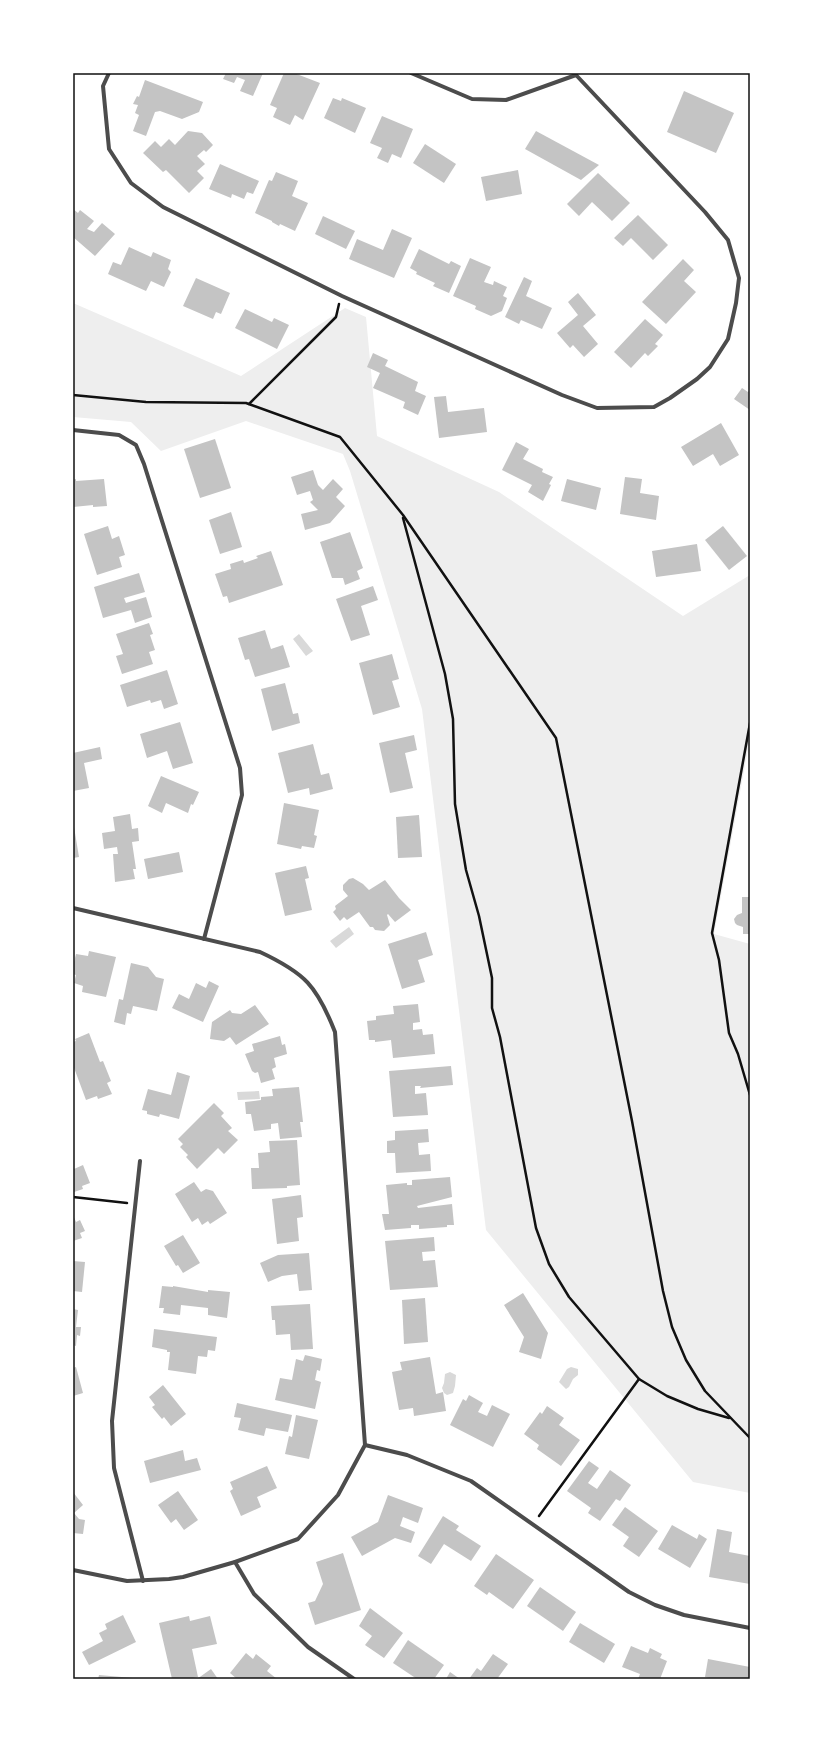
<svg xmlns="http://www.w3.org/2000/svg" width="823" height="1752" viewBox="0 0 823 1752" font-family="Signika,sans-serif">
	<style>
		.green { fill: #eee }
		.water { fill: #d9d9d9 }
		.building { fill: #c4c4c4 }
		.lines { fill: none; stroke-linecap: round; stroke-linejoin: round }
		.path { stroke: #111; stroke-width: 2.5 }
		.minor { stroke: #4c4c4c; stroke-width: 4 }
		.neatline { fill: none; stroke: #111; stroke-width: 1.5 }
	</style>
	<rect width="100%" height="100%" fill="#fff"/>
	<path class="green" d="M73,303l168,73 104,-68 21,9 11,119 122,56 184,124 67,-41v163l-36,196 36,10v549l-57,-11 -207,-252 -64,-521 -72,-238 -7,-17 -97,-33 -85,30 -30,-29 -58,-5z"/>
	<g class="water">
		<path d="M299,634l14,17 -7,5 -13,-17z"/>
		<path d="M349,927l5,7 -18,14 -6,-7z"/>
		<path d="M259,1091l1,8 -22,1 -1,-8z"/>
		<path d="M571,1367l7,2v6l-5,4 -4,8 -3,2 -7,-7 8,-13z"/>
		<path d="M450,1372l6,3 -1,11 -2,7 -6,2 -3,-2 -2,-5 2,-5 1,-9z"/>
	</g>
	<g class="building">
		<path d="M226,73h37l-10,23 -13,-5 5,-11 -8,-3 -3,6 -11,-4z"/>
		<path d="M284,73h10l26,10 -17,37 -8,-5 -5,10 -17,-8 4,-9 -7,-3z"/>
		<path d="M145,80l58,22 -4,10 -17,7 -22,-8 -5,1 -9,24 -13,-5 6,-16 -4,-2 3,-8 -5,-1 4,-8 2,1z"/>
		<path d="M684,91l50,22 -18,40 -49,-21z"/>
		<path d="M333,98l8,3 1,-3 24,10 -11,25 -31,-15z"/>
		<path d="M382,116l31,13 -12,29 -9,-4 -4,9 -11,-5 5,-10 -12,-5z"/>
		<path d="M188,131l14,2 11,12 -7,7 -2,-2 -7,6 8,8 -8,7 7,7 -15,15 -23,-23 -3,2 -20,-19 12,-12 6,6 8,-8 6,6z"/>
		<path d="M536,131l63,34 -18,15 -56,-31z"/>
		<path d="M425,144l31,20 -12,19 -31,-20z"/>
		<path d="M220,164l39,17 -6,13 -6,-2 -3,7 -12,-5 -1,4 -22,-9z"/>
		<path d="M518,170l4,24 -36,7 -5,-24z"/>
		<path d="M276,172l22,9 -6,15 16,7 -13,28 -15,-7 -1,2 -7,-4v-1l-17,-8 14,-33 3,1z"/>
		<path d="M598,173l32,30 -18,18 -20,-19 -13,14 -12,-12z"/>
		<path d="M73,209l5,4 2,-3 14,11 -7,8 7,3 8,-9 13,11 -20,22 -22,-19z"/>
		<path d="M638,215l30,30 -15,15 -22,-22 -8,8 -9,-8z"/>
		<path d="M323,216l32,15 -9,18 -31,-15z"/>
		<path d="M392,229l20,9 -18,40 -45,-19 8,-20 26,11z"/>
		<path d="M129,247l22,10 2,-5 18,8 -3,9 3,3 -7,15 -13,-6 -5,10 -38,-17 5,-12 8,3z"/>
		<path d="M419,249l30,15 2,-3 10,5 -12,27 -16,-7 2,-3 -19,-9 1,-2 -7,-4z"/>
		<path d="M470,258l21,9 -7,15 9,3 1,-4 13,6 -4,9 4,2 -5,13 -11,5 -16,-7 1,-3 -23,-10z"/>
		<path d="M683,259l11,11 -10,11 12,11 -30,32 -24,-22z"/>
		<path d="M524,277l8,4 -6,15 26,12 -10,21 -21,-9 -2,4 -14,-7z"/>
		<path d="M196,278l34,15 -9,21 -5,-2 -3,7 -30,-13z"/>
		<path d="M578,293l18,22 -13,11 15,18 -14,13 -11,-12 -3,3 -13,-15 21,-18 -10,-13z"/>
		<path d="M245,309l27,13 2,-4 15,7 -12,24 -42,-21z"/>
		<path d="M645,319l18,16 -8,9 3,2 -10,10 -3,-3 -14,15 -17,-16z"/>
		<path d="M373,353l15,7 -3,6 33,16 -3,9 11,5 -8,19 -15,-7 2,-6 -32,-14 7,-15 -13,-6z"/>
		<path d="M742,388l6,4 2,-3v21l-16,-11z"/>
		<path d="M446,396l2,16 36,-4 3,24 -48,6 -5,-41z"/>
		<path d="M721,423l18,32 -19,11 -7,-12 -20,12 -12,-19z"/>
		<path d="M215,439l16,49 -31,10 -16,-49z"/>
		<path d="M516,442l13,7 -6,10 20,10 -1,3 11,5 -4,7 2,1 -8,16 -15,-9 4,-7 -30,-15z"/>
		<path d="M313,470l5,15 5,5 10,-11 10,10 -7,8 9,9 -15,17 -25,7 -4,-16 17,-4 -8,-8 3,-2 -3,-9 -13,4 -6,-18z"/>
		<path d="M625,477l17,2 -2,14 19,3 -3,24 -36,-6z"/>
		<path d="M76,479v2l28,-2 3,27 -14,1v-2l-20,2v-27z"/>
		<path d="M567,479l34,9 -5,22 -35,-9z"/>
		<path d="M231,512l11,35 -22,7 -11,-34z"/>
		<path d="M108,526l4,13 7,-3 6,19 -6,2 3,10 -25,8 -13,-41z"/>
		<path d="M723,526l24,30 -18,14 -24,-30z"/>
		<path d="M350,532l13,36 -6,3 3,8 -15,6 -2,-7h-11l-12,-36z"/>
		<path d="M697,544l4,27 -45,6 -4,-26z"/>
		<path d="M271,551l12,34 -54,18 -2,-7 -4,1 -8,-23 16,-5 -1,-5 13,-4 1,3 14,-5 -2,-2z"/>
		<path d="M139,573l6,19 -21,6 2,5 20,-6 6,20 -17,6 -4,-13 -28,8 -9,-31z"/>
		<path d="M373,586l5,14 -17,6 9,29 -19,6 -15,-42z"/>
		<path d="M149,623l4,11 -3,1 5,15 -6,2 4,12 -31,10 -6,-18 7,-2 -7,-20z"/>
		<path d="M265,630l6,19 12,-4 7,22 -35,10 -6,-18 -4,1 -7,-22z"/>
		<path d="M392,654l7,25 -7,2 8,26 -27,8 -14,-52z"/>
		<path d="M167,670l11,34 -14,5 -3,-9 -10,3 -1,-3 -23,7 -7,-22z"/>
		<path d="M285,683l8,31 5,-1 2,10 -28,8 -11,-42z"/>
		<path d="M180,722l13,41 -20,6 -6,-18 -20,7 -7,-24z"/>
		<path d="M414,735l3,15 -12,3 8,35 -23,5 -11,-50z"/>
		<path d="M313,744l8,31 8,-2 4,16 -23,6 -1,-7 -21,5 -10,-40z"/>
		<path d="M100,747l2,12 -18,4 5,25 -16,3v-38z"/>
		<path d="M161,776l38,16 -6,13 -2,-1 -3,9 -22,-10 -4,10 -14,-7z"/>
		<path d="M284,803l35,7 -5,25 3,1 -3,12 -12,-2 -1,3 -24,-5z"/>
		<path d="M130,814l2,15 6,-1 1,13 -7,1 4,27h-3l2,10 -20,3 -2,-28h5l-1,-7 -13,2 -2,-16 13,-2 -2,-14z"/>
		<path d="M419,815l3,42 -24,1 -2,-41z"/>
		<path d="M73,821l6,36 -6,1z"/>
		<path d="M179,852l4,20 -35,7 -4,-20z"/>
		<path d="M306,866l3,12 -4,1 7,31 -27,6 -10,-43z"/>
		<path d="M353,878l10,6 6,6 16,-10 14,18 12,12 -16,12 -7,-8 -1,1 3,10 -6,6 -9,-1 -2,-3h-3l-11,-15 -12,8 -3,-3 -4,4 -7,-9 3,-3 -1,-3 13,-10 -5,-6v-5l6,-6z"/>
		<path d="M742,897h8v37h-7v-7l-6,-2 -2,-2 -1,-4 3,-4 5,-2z"/>
		<path d="M426,932l7,23 -15,5 7,22 -23,7 -14,-45z"/>
		<path d="M89,951l27,6 -10,40 -24,-5 1,-6 -9,-3 2,-8 -3,-1v-8l3,-12 12,2z"/>
		<path d="M131,963l17,4 8,10 8,2 -7,32 -24,-5 -2,8 -4,-1 -2,12 -11,-3 5,-23 4,1z"/>
		<path d="M209,981l10,5 -16,36 -31,-14 7,-14 10,5 7,-16 10,5z"/>
		<path d="M418,1004l2,18 -7,1v7l9,-1 1,6 10,-1 2,20 -42,4 -2,-18 -16,2v-2h-6l-2,-19 9,-1v-4l18,-2 -1,-8z"/>
		<path d="M255,1005l14,19 -33,21 -6,-8 -6,4 -14,-2 2,-17 18,-12 2,3 9,1z"/>
		<path d="M89,1033l11,29 3,-1 8,20 -4,2 5,11 -14,5 -1,-3 -11,4 -13,-35v-23l3,-1 -1,-2z"/>
		<path d="M280,1036l2,9 3,-1 2,10 -13,4 2,9 -4,2 3,10 -14,4 -3,-11 -3,1 -3,-2 -7,-17 9,-3 -2,-7z"/>
		<path d="M451,1066l2,19 -33,3 1,-2h-6v8l11,-1 2,22 -35,2 -4,-46z"/>
		<path d="M177,1072l13,4 -11,43 -19,-5 -1,3 -12,-3v-3l-5,-1 6,-21 23,6z"/>
		<path d="M299,1087l4,35h-3l2,15 -22,2 -2,-16 -7,1v5l-17,2 -3,-17h-5l-1,-12 16,-2v-3l12,-1 -1,-7z"/>
		<path d="M214,1103l10,10 -3,3 11,12 -4,3 10,9 -14,14 -6,-6 -21,21 -11,-12 2,-2 -8,-8 3,-3 -5,-5z"/>
		<path d="M428,1129l1,13 -11,1 1,12 11,-1 1,17 -35,2 -1,-20h-8v-12l8,-1v-9z"/>
		<path d="M297,1140l3,45 -13,1v2l-35,1 -1,-21h8l-1,-15 12,-1 -1,-11z"/>
		<path d="M73,1165l1,4 9,-4 7,18 -8,3 1,3 -9,3z"/>
		<path d="M450,1177l2,20 -35,9 1,2 34,-4 2,21h-7v2l-28,2v-4h-8v3l-26,2 -3,-16h7l-3,-29 21,-2v2h5v-5z"/>
		<path d="M194,1182l7,10 5,-3 7,2 14,22 -17,11 -2,-3 -6,4 -4,-7 -6,4 -17,-28z"/>
		<path d="M301,1195l2,22 -6,1 2,23 -22,3 -5,-45z"/>
		<path d="M73,1215l3,7 4,-2 5,11 -5,2 2,5 -9,3z"/>
		<path d="M183,1235l17,28 -17,10 -5,-8 -2,1 -12,-20z"/>
		<path d="M434,1237l1,14 -13,1 1,9 12,-1 3,27 -48,3 -5,-49z"/>
		<path d="M309,1253l3,37 -13,1 -2,-17 -15,2 -14,6 -8,-19 18,-8z"/>
		<path d="M73,1261l12,1 -3,30 -9,-1z"/>
		<path d="M162,1286l11,1v-1l35,6v-2l22,2 -3,26 -19,-3v-7l-27,-3 -1,10 -17,-2 1,-5h-5z"/>
		<path d="M523,1293l25,40 -7,26 -22,-7 5,-15 -20,-32z"/>
		<path d="M425,1298l3,44 -24,2 -2,-44z"/>
		<path d="M310,1304l3,45 -22,1 -1,-16 -14,1 -1,-15h-3l-1,-14z"/>
		<path d="M73,1309l5,1 -2,17h5l-1,9 -3,-1 -1,11 -3,-1z"/>
		<path d="M154,1329l63,8 -2,14 -7,-1 -1,7 -9,-1 -2,18 -28,-4 2,-18h-3v-2l-15,-3z"/>
		<path d="M305,1355l17,4 -2,12 -3,-1 -2,10 6,2 -6,27 -40,-9 5,-22 12,2 4,-21 7,2z"/>
		<path d="M430,1357l6,37 7,-2 3,19 -32,5 -1,-8 -14,2 -7,-38 10,-2 -2,-8z"/>
		<path d="M76,1367l7,26 -10,3v-28z"/>
		<path d="M163,1385l23,29 -15,12 -7,-9 -2,2 -10,-12 3,-2 -6,-8z"/>
		<path d="M469,1395l14,8 -5,9 9,4 5,-11 18,9 -17,33 -43,-22 13,-26 3,2z"/>
		<path d="M237,1403l55,12 -4,17 -22,-4 -2,8 -26,-6 3,-12 -7,-1z"/>
		<path d="M547,1406l17,12 -5,7 21,15 -19,26 -24,-17 2,-4 -15,-11 16,-22 2,2z"/>
		<path d="M296,1415l22,5 -9,39 -24,-5 4,-18 3,1z"/>
		<path d="M183,1450l2,11 12,-3 4,12 -51,13 -6,-22z"/>
		<path d="M589,1461l10,7 -11,15 9,6 13,-19 21,15 -11,16 -4,-2 -16,22 -12,-8 3,-5 -24,-17z"/>
		<path d="M267,1466l10,22 -20,9 4,10 -20,9 -11,-25 3,-2 -3,-7z"/>
		<path d="M178,1491l20,29 -14,10 -8,-11 -5,4 -13,-18z"/>
		<path d="M73,1492l10,13 -9,8 5,6 6,1 -2,14 -10,-1z"/>
		<path d="M388,1495l35,13 -5,15 -15,-6 -3,9 15,6 -4,11 -16,-5 -33,18 -11,-19 27,-15z"/>
		<path d="M625,1507l33,24 -19,26 -16,-11 6,-9 -17,-12z"/>
		<path d="M443,1516l16,10 -3,4 25,16 -10,15 -27,-17 -13,20 -13,-8z"/>
		<path d="M672,1525l25,14 2,-5 8,5 -17,29 -32,-19z"/>
		<path d="M717,1529l15,3 -3,20 21,4v28l-41,-7z"/>
		<path d="M343,1553l18,57 -46,15 -7,-22 7,-2 8,-17 -7,-22z"/>
		<path d="M496,1554l38,26 -21,29 -24,-17 -2,3 -13,-9z"/>
		<path d="M540,1587l36,25 -13,19 -36,-25z"/>
		<path d="M370,1608l33,25 -19,25 -19,-13 7,-9 -13,-10z"/>
		<path d="M123,1615l13,27 -47,23 -7,-13 21,-11 -4,-8 8,-4 -2,-5z"/>
		<path d="M189,1616l1,5 20,-5 7,28 -25,5 6,28 -10,2h-16l-13,-56z"/>
		<path d="M580,1623l35,21 -11,19 -35,-21z"/>
		<path d="M408,1640l36,25 -10,14h-17l-24,-16z"/>
		<path d="M631,1646l17,7 2,-5 12,6 -2,4 7,3 -7,18h-22l2,-5 -18,-7z"/>
		<path d="M246,1653l7,6 3,-5 15,12 -4,5 10,8h-40l-7,-6z"/>
		<path d="M493,1654l15,10 -11,15h-28l8,-11 4,3z"/>
		<path d="M708,1659l42,8v12h-36l-9,-2z"/>
		<path d="M211,1669l7,10h-21z"/>
		<path d="M450,1672l10,7h-14z"/>
		<path d="M99,1675l34,3v1h-35z"/>
	</g>
	<g class="lines">
		<g class="path">
			<path d="M73,395l73,7 100,1 94,34 63,78 153,223 76,383 31,170 9,36 14,33 19,31 45,47"/>
			<path d="M249,404l87,-87 3,-13"/>
			<path d="M403,518l42,156 8,45 2,85 11,66 13,46 13,62v30l8,29 36,191 13,36 20,33 70,82 28,17 31,13 31,9"/>
			<path d="M750,723l-38,210 7,27 10,73 9,21 12,41"/>
			<path d="M73,1197l54,6"/>
			<path d="M539,1516l100,-137"/>
		</g>
		<g class="minor">
			<path d="M109,73l-6,13 6,63 22,34 32,24 179,89 220,99 35,13 57,-1 16,-9 27,-19 13,-12 18,-28 8,-36 3,-25 -11,-38 -23,-28 -129,-137"/>
			<path d="M411,73l61,26 34,1 70,-25v-2"/>
			<path d="M73,430l46,5 17,10 8,19 96,304 2,27 -38,144"/>
			<path d="M73,908l187,44c45,21 57,34 75,80l30,413 -27,50 -40,44 -63,23 -52,15 -14,2 -42,2 -54,-11"/>
			<path d="M140,1161l-28,260 2,47 29,113"/>
			<path d="M365,1445l42,10 64,26 158,111 26,13 29,10 66,13"/>
			<path d="M235,1562l19,32 54,53 46,32"/>
		</g>
	</g>
	<rect width="823" height="1752" fill="none" stroke="#ffffff" stroke-width="148"/>
	<rect x="74" y="74" width="675" height="1604" class="neatline"/>
</svg>
